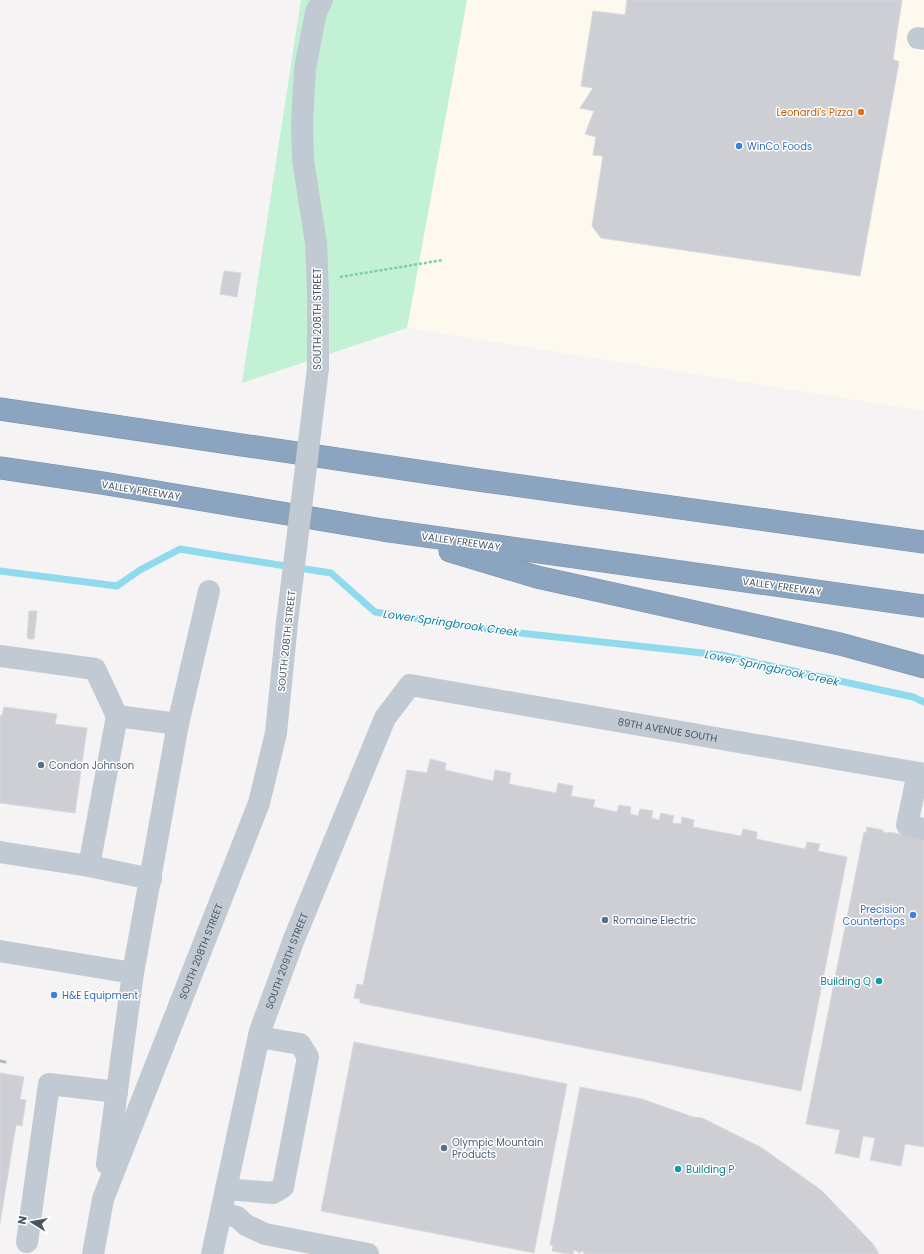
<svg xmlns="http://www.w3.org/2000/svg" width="924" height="1254" viewBox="0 0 924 1254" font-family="Poppins,sans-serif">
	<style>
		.commercial { fill: #fdf9ef }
		.green { fill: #c3f1d5 }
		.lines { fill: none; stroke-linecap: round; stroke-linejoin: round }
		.stream { stroke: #90daee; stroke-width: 7 }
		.building { fill: #cdcfd5; stroke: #d7d9de }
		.highway-casing { stroke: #7690ad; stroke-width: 23 }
		.path { stroke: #7ad0a6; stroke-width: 2.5; stroke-dasharray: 3 2; stroke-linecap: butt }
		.minor { stroke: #c1cad2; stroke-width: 22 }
		.highway { stroke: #8ba5c1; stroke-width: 22 }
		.rail { stroke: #b5b8bd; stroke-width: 3 }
		.minor-bridge { stroke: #c1cad2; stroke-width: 22 }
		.food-dot { fill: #e8710a; stroke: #fff; stroke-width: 1.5 }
		.shop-dot { fill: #3f7fe0; stroke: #fff; stroke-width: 1.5 }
		.service-dot { fill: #5c6f8a; stroke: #fff; stroke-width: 1.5 }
		.culture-dot { fill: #0f9aa8; stroke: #fff; stroke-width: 1.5 }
		.labels { text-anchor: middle; stroke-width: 3; stroke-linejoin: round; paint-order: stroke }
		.food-label { font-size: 10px; fill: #c56008; stroke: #fff; text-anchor: end }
		.shop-label { font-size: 10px; fill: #366cbe; stroke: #fff; text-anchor: start }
		.street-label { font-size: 10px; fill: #4a5661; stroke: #fff }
		.service-label { font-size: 10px; fill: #4e5e75; stroke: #fff; text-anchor: start }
		.culture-label { font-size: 10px; fill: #0d838f; stroke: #fff; text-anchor: end }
		.water-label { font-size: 11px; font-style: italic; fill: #0c7c9b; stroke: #fff }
	</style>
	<rect width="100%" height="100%" fill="#f5f3f3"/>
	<path class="commercial" d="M467,0h457v411l-517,-83z"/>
	<path class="green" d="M301,0h166l-60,328 -165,55z"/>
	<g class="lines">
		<path class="stream" d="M0,571l117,15 23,-16 40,-21 42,7 109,17 44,39 126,19 220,24 192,42 11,5"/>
	</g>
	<g class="building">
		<path d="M627,0h275l-9,59 6,3 -39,214 -259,-38 -9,-12 11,-70 -10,-1 3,-18 -11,-3 9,-23 -14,-3 13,-20 -12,-2 12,-75 32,4z"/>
		<path d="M224,271l17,2 -4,24 -17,-3z"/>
		<path d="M29,611h8l-3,28h-5v-1h-2z"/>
		<path d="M4,707l53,7 -2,10 32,4 -12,85 -75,-10v-88l2,1z"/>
		<path d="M430,759l16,4 -1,7 48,11 2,-11 16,3 -2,11 47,9 2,-10 15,3 -2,10 24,4 -2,7 24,5 2,-7 12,2 -1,7 8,2 2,-7 13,2 -2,7 8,2 2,-7 13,3 -2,7 9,1 1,-7 12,3 -1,7 48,9 2,-7 14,3 -1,7 49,10 2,-7 13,2 -2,7 29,6 -46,234 -441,-88v-4l-6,-1 3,-14 6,1 44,-215 20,3z"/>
		<path d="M867,827l16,3v2l5,1v-1l36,6v309l-19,-3 -4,22 -31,-6 5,-22 -12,-2 -4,22 -24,-5 5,-23 -34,-6 58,-292 2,1z"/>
		<path d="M354,1042l213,42 -33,169 -213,-42z"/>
		<path d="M0,1073l24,4 -4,22 6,1 -4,26 -6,-1 -16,98z"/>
		<path d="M580,1087l62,12 51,18 9,1 60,30 59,42 52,54 6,10h-295v-2l-3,-1 -1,2 -6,-3 -1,4h-4l-17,-3 1,-6h-3z"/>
	</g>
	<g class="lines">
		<defs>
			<g id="highway">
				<path d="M0,409l478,71 446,62"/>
				<path d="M0,468l102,15 281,47 541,76"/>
				<path d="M450,551l87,26 303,67 84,23"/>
			</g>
		</defs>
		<use href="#highway" class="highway-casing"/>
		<path class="path" d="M340,277l103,-17"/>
		<g class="minor">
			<path d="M918,38l6,1"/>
			<path d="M318,368v-78l-2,-47 -13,-83 -1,-38 3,-53 11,-57 6,-12"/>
			<path d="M0,656l95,13 22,47"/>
			<path d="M918,773l-11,52 17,4"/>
			<path d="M0,852l89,14"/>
			<path d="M151,879l-62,-13 28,-150 61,8"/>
			<path d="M0,951l133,22"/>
			<path d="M107,1164l26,-191 45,-249 31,-133"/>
			<path d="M226,1189l47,4 10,-6 25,-130 -8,-13 -41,-7"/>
			<path d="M221,1213l16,4 9,8 19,9 103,20"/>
			<path d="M27,1242l22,-158 68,8"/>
			<path id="s1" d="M93,1254l10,-55 156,-396 17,-70 11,-110"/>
			<path id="s2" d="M212,1254l48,-223 34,-92 91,-221 25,-33 514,89"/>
		</g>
		<use href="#highway" class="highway"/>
		<path class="rail" d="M0,1061l5,1"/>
		<path class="minor-bridge" d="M287,623l31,-255"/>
	</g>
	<circle class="food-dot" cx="861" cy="112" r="4"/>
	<g class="shop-dot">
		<circle cx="739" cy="146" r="4"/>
		<circle cx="913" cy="915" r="4"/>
		<circle cx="54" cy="995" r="4"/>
	</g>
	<g class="service-dot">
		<circle cx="41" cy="765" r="4"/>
		<circle cx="605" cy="920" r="4"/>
		<circle cx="444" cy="1148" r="4"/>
	</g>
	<g class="culture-dot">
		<circle cx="879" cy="981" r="4"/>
		<circle cx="678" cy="1169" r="4"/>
	</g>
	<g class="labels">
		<g class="food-label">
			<text x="853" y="116">Leonardi's Pizza</text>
		</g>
		<g class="shop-label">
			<text x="747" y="150">WinCo Foods</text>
			<text x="905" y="913" text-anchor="end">Precision<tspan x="905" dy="12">Countertops</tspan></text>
			<text x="62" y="999">H&amp;E Equipment</text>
		</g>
		<g class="street-label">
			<text transform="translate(317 319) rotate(-90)" y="4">SOUTH 208TH STREET</text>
			<text transform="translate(141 490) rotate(9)" y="4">VALLEY FREEWAY</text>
			<text transform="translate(461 541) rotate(8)" y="4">VALLEY FREEWAY</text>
			<text transform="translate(782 586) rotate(8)" y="4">VALLEY FREEWAY</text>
			<text transform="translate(286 641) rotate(-84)" y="4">SOUTH 208TH STREET</text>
			<text dy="4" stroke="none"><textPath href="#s2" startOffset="868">89TH AVENUE SOUTH</textPath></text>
			<text dy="4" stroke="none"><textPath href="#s1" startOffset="322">SOUTH 208TH STREET</textPath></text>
			<text dy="4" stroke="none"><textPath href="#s2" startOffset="303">SOUTH 209TH STREET</textPath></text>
		</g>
		<g class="service-label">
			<text x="49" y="769">Condon Johnson</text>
			<text x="613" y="924">Romaine Electric</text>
			<text x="452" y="1146">Olympic Mountain<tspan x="452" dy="12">Products</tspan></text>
		</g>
		<g class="culture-label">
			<text x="871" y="985">Building Q</text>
			<text x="686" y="1173" text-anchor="start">Building P</text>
		</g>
		<g class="water-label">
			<text transform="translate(451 623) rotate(8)" y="4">Lower Springbrook Creek</text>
			<text transform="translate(772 668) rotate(12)" y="4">Lower Springbrook Creek</text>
		</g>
	</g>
	<g transform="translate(32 1222) rotate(281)" stroke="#ffffff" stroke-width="3" paint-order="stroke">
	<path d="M0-3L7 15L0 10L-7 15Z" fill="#4a5661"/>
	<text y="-6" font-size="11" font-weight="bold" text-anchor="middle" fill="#4a5661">N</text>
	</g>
</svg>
